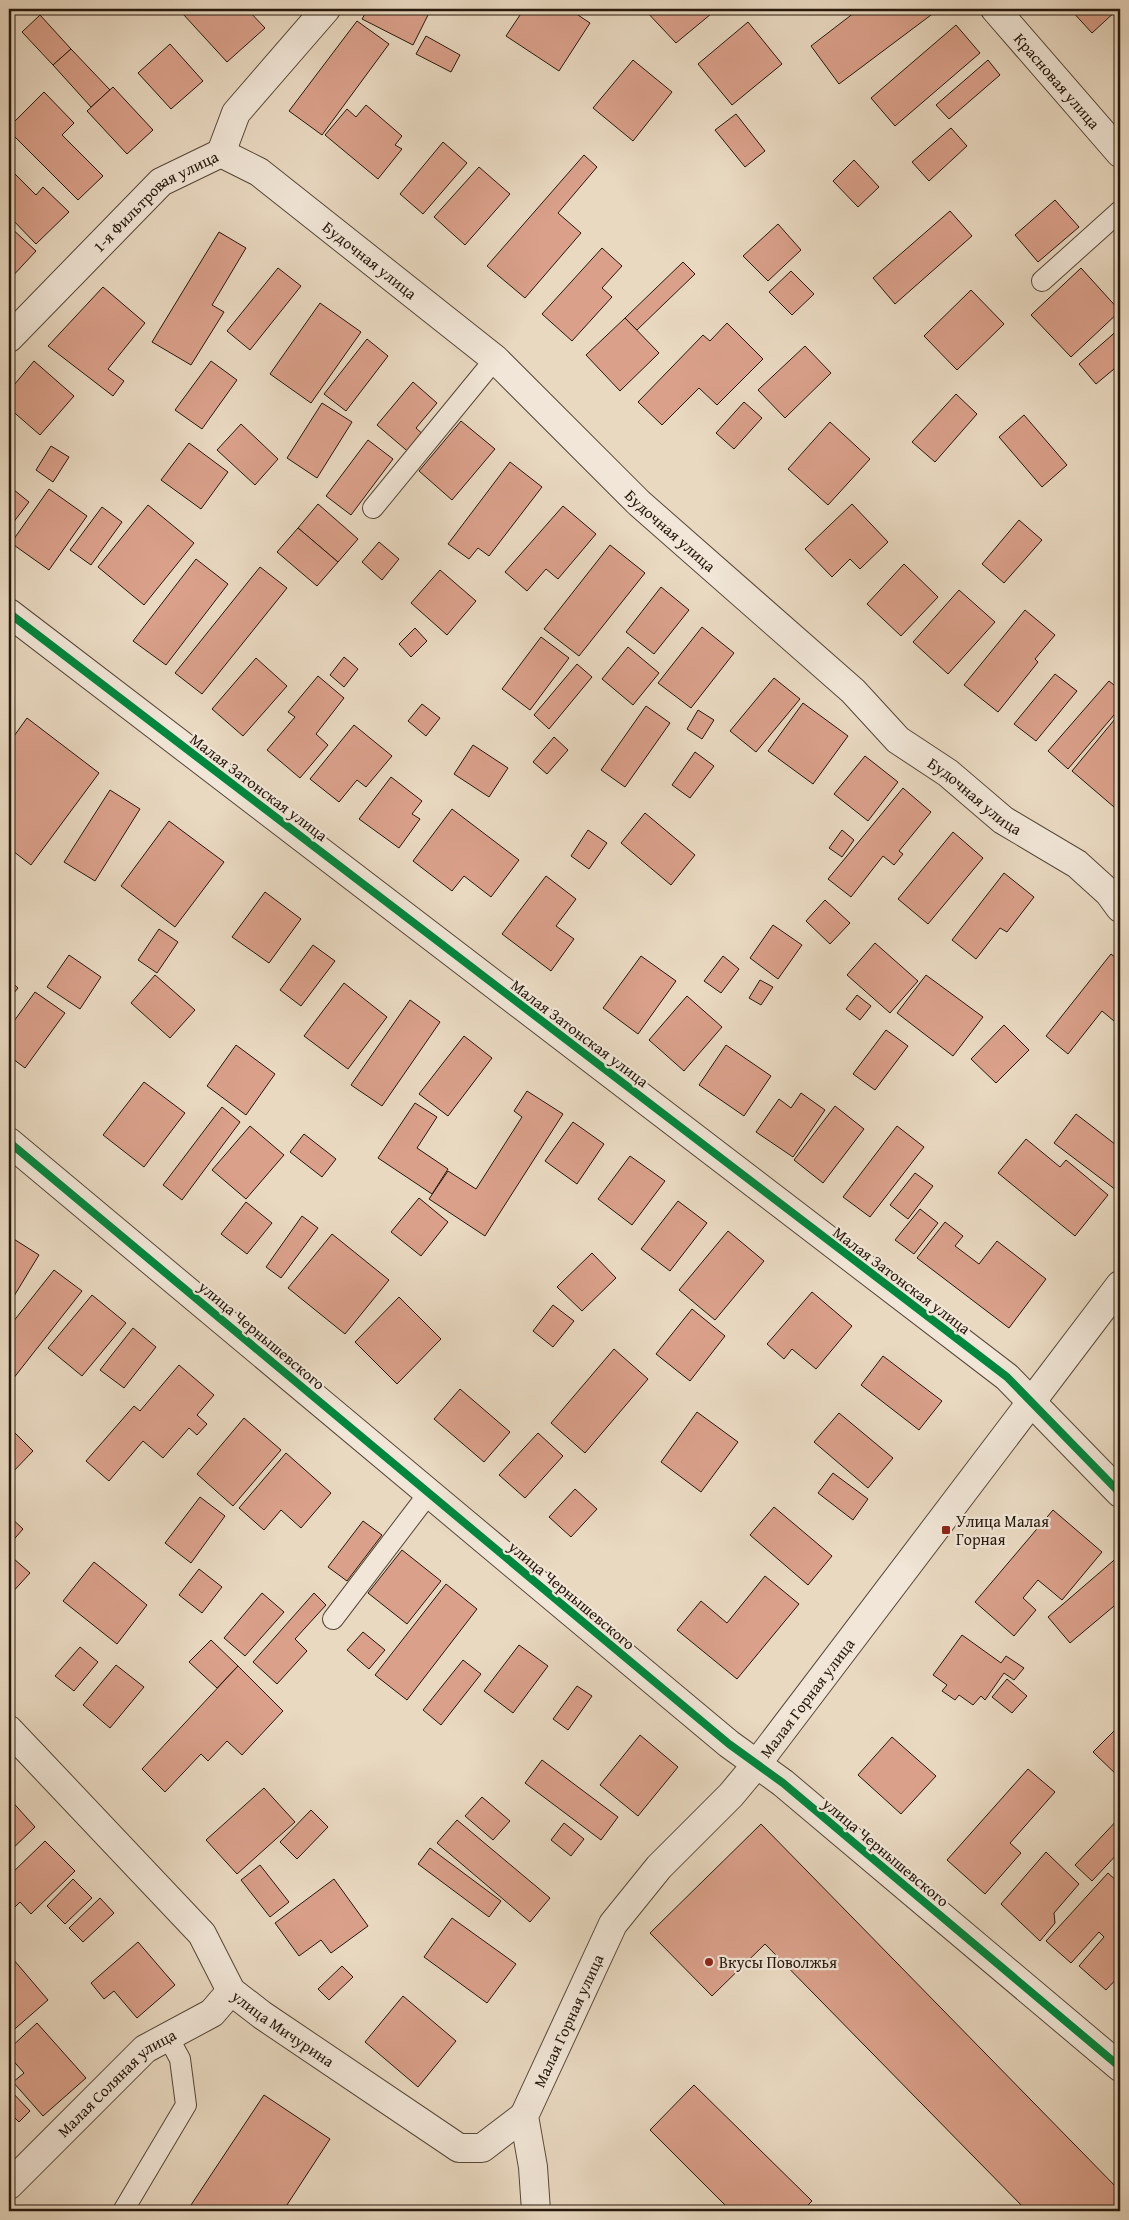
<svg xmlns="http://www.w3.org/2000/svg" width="1129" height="2220" viewBox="0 0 1129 2220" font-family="'Gentium Book Plus',serif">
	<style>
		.building { fill: #daa08a; stroke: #26180c }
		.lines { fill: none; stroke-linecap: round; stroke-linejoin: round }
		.lane-casing { stroke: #574839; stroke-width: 22 }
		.street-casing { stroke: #574839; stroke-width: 30 }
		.lane { stroke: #f1e6d7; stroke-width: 20 }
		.street { stroke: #f1e6d7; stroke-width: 28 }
		.cycleway-casing { stroke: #f1e6d7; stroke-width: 11 }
		.cycleway { stroke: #00873e; stroke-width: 8 }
		.poi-dot { fill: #8f2418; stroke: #f1e6d7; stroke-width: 2 }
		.labels { text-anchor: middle; stroke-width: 4.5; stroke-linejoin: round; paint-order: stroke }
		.street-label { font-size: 16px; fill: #26180c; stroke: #f1e6d7 }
		.poi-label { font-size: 16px; fill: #26180c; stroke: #f1e6d7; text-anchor: start }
	</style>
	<rect width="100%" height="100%" fill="#e9d9c1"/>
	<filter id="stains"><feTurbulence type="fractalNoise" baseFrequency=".004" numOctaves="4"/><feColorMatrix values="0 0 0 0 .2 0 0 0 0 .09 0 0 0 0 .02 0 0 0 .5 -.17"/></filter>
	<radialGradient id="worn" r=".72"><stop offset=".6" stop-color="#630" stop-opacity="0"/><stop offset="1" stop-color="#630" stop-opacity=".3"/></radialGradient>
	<g class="building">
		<path d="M189,9h58l18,19 -38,34 -44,-48z"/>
		<path d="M368,9h63l-18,36 -51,-26z"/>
		<path d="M524,9h45l21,14 -31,48 -53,-35z"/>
		<path d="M644,9h63l4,5 -35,29z"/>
		<path d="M752,9h14l-9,5z"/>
		<path d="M859,9h80l-100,75 -28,-38z"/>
		<path d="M1070,9h48l-26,24z"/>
		<path d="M40,15l31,34 -18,16 -31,-33z"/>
		<path d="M357,21l32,23 -67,91 -33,-24z"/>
		<path d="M748,22l34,42 -50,41 -34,-41z"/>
		<path d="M956,25l24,28 -85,73 -24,-28z"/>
		<path d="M426,36l34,19 -9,17 -35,-18z"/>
		<path d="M170,44l33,37 -32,28 -33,-36z"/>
		<path d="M71,49l39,41 -19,17 -38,-42z"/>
		<path d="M633,60l39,32 -39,49 -40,-33z"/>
		<path d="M988,60l12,15 -51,44 -13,-14z"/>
		<path d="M113,87l40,43 -26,24 -40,-43z"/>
		<path d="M44,92l30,31 -12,12 41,41 -25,24 -69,-69v-4z"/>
		<path d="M366,105l36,31 -7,9 7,4 -24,30 -53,-44 22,-26 9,8z"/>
		<path d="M736,114l29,37 -20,16 -30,-37z"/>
		<path d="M951,128l16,18 -38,35 -17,-19z"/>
		<path d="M443,142l24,21 -44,51 -23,-20z"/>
		<path d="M584,155l13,12 -39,46 23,20 -56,65 -38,-32z"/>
		<path d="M854,160l25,27 -21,20 -25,-26z"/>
		<path d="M479,167l31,27 -45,51 -31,-28z"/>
		<path d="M14,173l22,22 7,-8 26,25 -33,32 -27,-28v-38z"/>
		<path d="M1055,200l24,27 -41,35 -23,-27z"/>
		<path d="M950,211l22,25 -77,68 -22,-26z"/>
		<path d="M778,224l23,26 -33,31 -25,-25z"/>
		<path d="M9,226l27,25 -27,29z"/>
		<path d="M219,232l27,16 -34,57 12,7 -33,53 -39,-23z"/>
		<path d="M602,248l20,18 -20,22 10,9 -40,44 -30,-27z"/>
		<path d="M683,262l12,12 -58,56 -12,-12z"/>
		<path d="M278,268l23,18 -51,64 -23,-19z"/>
		<path d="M1081,268l39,43 -49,46 -40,-42z"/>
		<path d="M791,271l23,23 -22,21 -23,-23z"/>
		<path d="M103,287l42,36 -37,46 16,12 -11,15 -65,-50z"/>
		<path d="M971,290l33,34 -47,46 -33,-34z"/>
		<path d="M320,303l41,29 -50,71 -41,-29z"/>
		<path d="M625,318l34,35 -39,38 -34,-36z"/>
		<path d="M727,323l36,36 -46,46 -18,-17 -37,37 -24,-23 65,-67 7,6z"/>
		<path d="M1120,328v36l-24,20 -17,-20z"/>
		<path d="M367,339l21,17 -42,55 -22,-17z"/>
		<path d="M805,346l26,27 -46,45 -27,-28z"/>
		<path d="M34,361l40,35 -34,39 -31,-27v-17z"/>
		<path d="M211,361l26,19 -35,49 -27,-19z"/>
		<path d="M413,382l24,21 -21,25 11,10 -15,17 -35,-30z"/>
		<path d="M956,394l21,20 -42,48 -23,-20z"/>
		<path d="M744,402l18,16 -28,31 -18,-16z"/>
		<path d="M322,403l30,19 -35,56 -30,-20z"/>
		<path d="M1024,415l43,50 -25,22 -43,-50z"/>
		<path d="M461,421l34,28 -43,51 -33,-29z"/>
		<path d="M830,422l40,37 -42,46 -40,-36z"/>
		<path d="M241,424l37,35 -23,26 -38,-35z"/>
		<path d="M368,440l25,19 -42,56 -25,-19z"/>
		<path d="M189,443l39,29 -27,37 -40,-29z"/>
		<path d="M51,446l18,11 -16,25 -17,-12z"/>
		<path d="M510,462l32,25 -53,69 -11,-8 -9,11 -21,-15z"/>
		<path d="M9,486l20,16 -20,26z"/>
		<path d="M49,489l38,27 -38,54 -38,-27z"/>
		<path d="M318,504l40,35 -20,23 -40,-34z"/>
		<path d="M852,504l36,38 -28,27 -10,-10 -18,18 -27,-28z"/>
		<path d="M148,505l46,38 -50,62 -46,-38z"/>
		<path d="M563,506l33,28 -38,45 -12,-10 -19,22 -22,-19z"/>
		<path d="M102,507l20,15 -31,43 -21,-15z"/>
		<path d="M1019,520l23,20 -38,43 -22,-19z"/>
		<path d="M298,528l40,34 -21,24 -40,-34z"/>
		<path d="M379,542l20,17 -17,21 -20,-18z"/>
		<path d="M610,545l35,28 -66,83 -35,-27z"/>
		<path d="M196,559l32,25 -62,81 -33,-24z"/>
		<path d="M904,564l34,33 -37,39 -34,-32z"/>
		<path d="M260,567l27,21 -85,106 -27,-21z"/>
		<path d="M440,570l36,31 -29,34 -36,-32z"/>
		<path d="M661,587l28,23 -35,44 -28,-22z"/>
		<path d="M959,590l36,32 -47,52 -35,-32z"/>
		<path d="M1025,610l30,25 -20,24 3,3 -40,50 -34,-27z"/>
		<path d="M702,627l32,26 -43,55 -33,-25z"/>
		<path d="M415,628l12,13 -16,16 -12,-13z"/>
		<path d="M541,637l28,21 -39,52 -28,-21z"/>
		<path d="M628,647l31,26 -26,32 -31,-26z"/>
		<path d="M344,657l14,12 -14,18 -14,-12z"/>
		<path d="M256,658l31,28 -44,50 -31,-27z"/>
		<path d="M577,664l15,13 -43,52 -15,-14z"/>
		<path d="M1055,674l22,17 -41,50 -22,-17z"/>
		<path d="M318,676l26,22 -28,36 12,11 -28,33 -33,-28 28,-33 -7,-5z"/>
		<path d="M774,678l26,21 -44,53 -26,-21z"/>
		<path d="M1109,681l11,9v18l-52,61 -20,-18z"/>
		<path d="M803,703l45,33 -35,48 -45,-33z"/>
		<path d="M422,704l18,14 -14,18 -18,-15z"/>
		<path d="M646,706l24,17 -45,64 -24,-17z"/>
		<path d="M698,710l16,10 -12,19 -15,-10z"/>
		<path d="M1120,713v87l-6,7 -42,-36z"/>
		<path d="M27,718l72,55 -68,92 -22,-17v-105z"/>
		<path d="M354,725l38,31 -26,31 -9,-7 -18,22 -29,-23z"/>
		<path d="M554,737l14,13 -21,24 -14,-12z"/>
		<path d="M473,745l35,23 -19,29 -35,-23z"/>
		<path d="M695,752l19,14 -24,32 -18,-13z"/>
		<path d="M865,756l33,26 -30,39 -34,-27z"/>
		<path d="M391,777l31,24 -10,13 8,5 -21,29 -40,-29z"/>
		<path d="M903,788l28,24 -32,39 4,3 -9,11 -11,-9 -32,41 -23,-18z"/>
		<path d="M110,790l30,19 -45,72 -31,-19z"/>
		<path d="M452,809l67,51 -28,37 -27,-21 -12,15 -39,-30z"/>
		<path d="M645,813l50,42 -24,30 -50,-42z"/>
		<path d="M169,821l55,41 -49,65 -54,-41z"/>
		<path d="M588,830l19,13 -18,26 -18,-13z"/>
		<path d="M842,830l12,10 -12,17 -13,-9z"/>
		<path d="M953,832l30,26 -55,66 -30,-25z"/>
		<path d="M1004,873l30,24 -27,35 -7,-4 -24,31 -24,-19z"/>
		<path d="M546,876l30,23 -20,27 18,13 -23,32 -49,-37z"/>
		<path d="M265,892l36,27 -32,44 -37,-26z"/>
		<path d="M825,900l25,23 -20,21 -24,-23z"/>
		<path d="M773,925l29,20 -24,34 -28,-21z"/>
		<path d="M159,929l19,13 -21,31 -19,-13z"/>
		<path d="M875,943l43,38 -28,32 -43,-38z"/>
		<path d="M313,945l22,16 -34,45 -21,-16z"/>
		<path d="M1111,954l9,7v65l-18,-15 -34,43 -22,-18z"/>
		<path d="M69,955l32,22 -21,32 -33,-22z"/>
		<path d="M641,956l35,25 -38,53 -35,-26z"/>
		<path d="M723,956l16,13 -18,24 -17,-12z"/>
		<path d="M155,975l40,35 -25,28 -39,-35z"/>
		<path d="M926,975l57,42 -30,39 -56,-43z"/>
		<path d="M9,980l9,8 -9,11z"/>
		<path d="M760,980l13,7 -12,18 -12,-7z"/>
		<path d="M344,983l43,34 -39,52 -44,-33z"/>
		<path d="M35,992l30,21 -40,55 -16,-12v-28z"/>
		<path d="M857,995l14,11 -11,14 -14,-11z"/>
		<path d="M687,996l35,31 -38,44 -35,-31z"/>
		<path d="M410,1000l30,22 -58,84 -31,-21z"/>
		<path d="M1004,1025l25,25 -33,33 -25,-24z"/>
		<path d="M886,1030l22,16 -33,44 -22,-16z"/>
		<path d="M464,1036l28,22 -44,58 -29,-22z"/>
		<path d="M236,1045l39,29 -29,41 -39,-29z"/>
		<path d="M726,1045l45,31 -27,40 -45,-31z"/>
		<path d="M144,1082l41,31 -41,54 -41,-32z"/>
		<path d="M527,1091l36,23 -78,122 -56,-37 19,-28 28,18 46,-72 -8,-6z"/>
		<path d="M801,1093l24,17 -32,47 -37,-25 23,-33 12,9z"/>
		<path d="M415,1103l22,14 -20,31 31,21 -16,25 -54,-36z"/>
		<path d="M835,1106l29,23 -41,54 -29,-23z"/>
		<path d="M222,1107l18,15 -58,78 -19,-15z"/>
		<path d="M1076,1114l44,34v36l-4,6 -62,-47z"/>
		<path d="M573,1122l31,22 -27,40 -32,-23z"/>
		<path d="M250,1126l34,29 -38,44 -34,-29z"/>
		<path d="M897,1126l27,21 -54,70 -27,-20z"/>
		<path d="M304,1134l32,25 -14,18 -32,-25z"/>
		<path d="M1026,1139l34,28 6,-7 42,35 -33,41 -77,-63z"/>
		<path d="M630,1156l35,25 -33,44 -34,-26z"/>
		<path d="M915,1173l18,13 -25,33 -18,-14z"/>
		<path d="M419,1198l29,24 -27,34 -30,-24z"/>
		<path d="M678,1201l29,22 -37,48 -29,-22z"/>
		<path d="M246,1202l26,21 -25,31 -26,-20z"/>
		<path d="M920,1209l18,14 -24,31 -19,-14z"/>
		<path d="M302,1216l16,12 -37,50 -15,-11z"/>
		<path d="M945,1222l18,14 -8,10 24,18 18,-23 49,38 -37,49 -92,-70z"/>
		<path d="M728,1231l36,30 -49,59 -36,-30z"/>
		<path d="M332,1234l57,46 -44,54 -57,-46z"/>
		<path d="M9,1236l30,19 -28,46 -2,-2z"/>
		<path d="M592,1253l24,25 -34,33 -25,-24z"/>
		<path d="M54,1270l28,21 -73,93v-57z"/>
		<path d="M812,1292l40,34 -36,43 -24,-20 -8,10 -17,-15z"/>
		<path d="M92,1295l34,28 -44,53 -34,-28z"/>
		<path d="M399,1297l42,42 -44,45 -42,-42z"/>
		<path d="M553,1305l21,16 -21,26 -20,-16z"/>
		<path d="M692,1309l33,27 -35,45 -34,-27z"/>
		<path d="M133,1328l23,19 -32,41 -24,-18z"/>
		<path d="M614,1349l34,30 -63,74 -34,-30z"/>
		<path d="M883,1356l59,45 -23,29 -58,-45z"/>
		<path d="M179,1365l35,30 -17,20 10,9 -10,11 -8,-7 -26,30 -20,-17 -34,40 -23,-20 48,-55 6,5z"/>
		<path d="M460,1389l50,43 -26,30 -50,-43z"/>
		<path d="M697,1412l41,30 -37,50 -40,-30z"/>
		<path d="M839,1413l54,45 -25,30 -54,-46z"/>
		<path d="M244,1418l37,32 -48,56 -36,-32z"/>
		<path d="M9,1427l24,24 -24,25z"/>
		<path d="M538,1433l25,23 -38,42 -26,-23z"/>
		<path d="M286,1453l45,40 -30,35 -20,-18 -17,20 -25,-22z"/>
		<path d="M833,1473l35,26 -15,21 -35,-27z"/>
		<path d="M575,1489l22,20 -26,28 -22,-20z"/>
		<path d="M200,1497l25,19 -34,47 -26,-20z"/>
		<path d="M774,1507l58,49 -24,29 -58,-50z"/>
		<path d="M1053,1510l49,42 -40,48 -24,-20 -15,18 13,12 -22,26 -39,-34z"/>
		<path d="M9,1516l14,13 -14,16z"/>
		<path d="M363,1521l19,14 -35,46 -19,-14z"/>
		<path d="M402,1550l39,31 -34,43 -39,-31z"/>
		<path d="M1120,1555v46l-50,42 -22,-26z"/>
		<path d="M13,1558l17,15 -21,23v-34z"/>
		<path d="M94,1562l53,43 -30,39 -54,-43z"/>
		<path d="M199,1569l23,18 -20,26 -23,-18z"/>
		<path d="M765,1576l34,28 -62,75 -60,-49 24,-29 26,22z"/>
		<path d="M446,1584l31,25 -70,91 -32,-25z"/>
		<path d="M262,1593l22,19 -39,44 -21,-18z"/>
		<path d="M314,1593l12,12 -31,34 12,12 -30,33 -24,-22z"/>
		<path d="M363,1632l22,18 -16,19 -22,-19z"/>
		<path d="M962,1635l39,28 5,-7 18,12 -10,12 -10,-7 -19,27 -4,-4 -8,9 -14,-10 -4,5 -13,-9 5,-6 -14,-10z"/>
		<path d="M211,1640l27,26 -21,22 -28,-26z"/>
		<path d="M519,1645l29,21 -35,47 -29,-22z"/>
		<path d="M80,1647l18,15 -24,29 -19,-15z"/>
		<path d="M463,1660l18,14 -40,51 -18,-15z"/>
		<path d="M116,1665l28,22 -34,41 -27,-23z"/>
		<path d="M238,1666l45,45 -41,44 -15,-14 -19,20 -7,-7 -36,38 -23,-23z"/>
		<path d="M1007,1679l20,17 -15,17 -20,-16z"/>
		<path d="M577,1686l15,10 -24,34 -15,-11z"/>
		<path d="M1117,1728l3,4v46l-27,-26z"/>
		<path d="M640,1735l38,32 -40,49 -38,-31z"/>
		<path d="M892,1737l44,39 -35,38 -43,-39z"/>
		<path d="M542,1760l76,57 -17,23 -76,-57z"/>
		<path d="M1028,1769l27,23 -45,51 11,10 -36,41 -38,-34z"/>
		<path d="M264,1788l31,34 -58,52 -31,-34z"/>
		<path d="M482,1797l28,24 -17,19 -28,-24z"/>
		<path d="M9,1798l26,29 -26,25z"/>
		<path d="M311,1810l17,17 -31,32 -17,-17z"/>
		<path d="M1120,1817v34l-28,30 -17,-16z"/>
		<path d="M457,1820l93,78 -20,24 -93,-79z"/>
		<path d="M564,1823l20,16 -13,17 -20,-16z"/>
		<path d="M761,1824l359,367v20h-93l-262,-267 -53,52 -62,-63z"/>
		<path d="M45,1841l30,30 -44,43 -11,-12 -11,11v-37z"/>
		<path d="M430,1848l71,53 -12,16 -71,-53z"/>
		<path d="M1046,1852l33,32 -25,29 1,10 -15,18 -39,-37z"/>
		<path d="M260,1865l29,37 -19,15 -29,-37z"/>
		<path d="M1108,1873l12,11v52l-6,6 6,6v27l-14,15 -27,-24 25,-29 -5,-5 -28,31 -25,-22z"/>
		<path d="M73,1879l19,19 -27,26 -18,-18z"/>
		<path d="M334,1879l34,47 -37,27 -10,-13 -22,16 -24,-33z"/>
		<path d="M100,1898l14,15 -31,29 -14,-14z"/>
		<path d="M452,1918l64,46 -29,39 -63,-46z"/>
		<path d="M138,1942l37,43 -38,33 -23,-27 -10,8 -13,-16z"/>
		<path d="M13,1959l35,41 -39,34v-71z"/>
		<path d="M342,1966l11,11 -24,23 -11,-11z"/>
		<path d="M403,1996l53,45 -38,46 -53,-45z"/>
		<path d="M37,2023l49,55 -43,38 -30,-34 11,-9 -15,-17v-7z"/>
		<path d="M694,2085l118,116 -10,10h-71l-81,-81z"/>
		<path d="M9,2089l21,22 -11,11 -10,-10z"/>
		<path d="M264,2095l66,44 -47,72h-96z"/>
	</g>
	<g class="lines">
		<defs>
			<g id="lane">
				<path d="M1042,281l78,-70"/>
				<path d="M373,508l122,-149"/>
				<path d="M333,1619l96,-126"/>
				<path d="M123,2211l63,-106 -6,-46 -13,-24"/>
			</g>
			<g id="street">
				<path id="s1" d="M995,9l125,144"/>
				<path id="s2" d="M221,153l38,19 236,187 144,144 214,188 45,49 50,33 55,47 74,44 32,29 11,15"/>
				<path id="s3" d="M9,338l152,-156 60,-29 15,-40 90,-104"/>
				<path d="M9,613l998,764 113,116"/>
				<path d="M9,1142l720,602 54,39 337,284"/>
				<path id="s4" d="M9,1730l193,204 29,57 31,24 197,133h23l42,-32"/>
				<path id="s5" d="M9,2185l136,-136 67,-36 19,-22"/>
				<path id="s6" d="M536,2211l-3,-44 -9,-51 89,-192 46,-57 72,-72 25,-30 364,-480"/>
			</g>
		</defs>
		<use href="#lane" class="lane-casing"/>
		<use href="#street" class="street-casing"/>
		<use href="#lane" class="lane"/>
		<use href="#street" class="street"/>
		<defs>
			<g id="cycleway">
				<path d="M9,613l998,764 113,116"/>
				<path d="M9,1142l720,602 54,39 337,284"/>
			</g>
		</defs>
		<use href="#cycleway" class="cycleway-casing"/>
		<use href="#cycleway" class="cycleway"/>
	</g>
	<g class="poi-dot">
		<rect x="941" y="1525" width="10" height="10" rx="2.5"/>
		<circle cx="709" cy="1962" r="5"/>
	</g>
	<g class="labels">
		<g class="street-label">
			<text dy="6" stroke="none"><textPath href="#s1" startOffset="95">Красновая улица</textPath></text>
			<text dy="6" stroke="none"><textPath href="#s3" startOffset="202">1-я Фильтровая улица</textPath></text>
			<text dy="6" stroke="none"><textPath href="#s2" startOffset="184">Будочная улица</textPath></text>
			<text dy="6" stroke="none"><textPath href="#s2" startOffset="589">Будочная улица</textPath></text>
			<text transform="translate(259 787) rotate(37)" y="6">Малая Затонская улица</text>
			<text dy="6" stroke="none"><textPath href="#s2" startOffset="994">Будочная улица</textPath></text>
			<text transform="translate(580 1033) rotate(37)" y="6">Малая Затонская улица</text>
			<text transform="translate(902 1280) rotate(37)" y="6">Малая Затонская улица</text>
			<text transform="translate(262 1335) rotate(40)" y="6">улица Чернышевского</text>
			<text transform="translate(572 1595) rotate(40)" y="6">улица Чернышевского</text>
			<text dy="6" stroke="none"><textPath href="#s6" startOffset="606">Малая Горная улица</textPath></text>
			<text transform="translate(886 1852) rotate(40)" y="6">улица Чернышевского</text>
			<text dy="6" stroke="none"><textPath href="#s6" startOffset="201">Малая Горная улица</textPath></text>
			<text dy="6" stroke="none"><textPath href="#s4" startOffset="409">улица Мичурина</textPath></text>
			<text dy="6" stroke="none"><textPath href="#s5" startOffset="149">Малая Соляная улица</textPath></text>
		</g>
		<g class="poi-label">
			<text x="956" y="1527">Улица Малая<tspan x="956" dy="18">Горная</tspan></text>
			<text x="719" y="1968">Вкусы Поволжья</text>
		</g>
	</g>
	<rect width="1129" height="2220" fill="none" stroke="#e9d9c1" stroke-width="30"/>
	<rect x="10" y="10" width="1109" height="2200" fill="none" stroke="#26180c" stroke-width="2.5"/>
	<rect x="15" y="15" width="1099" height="2190" fill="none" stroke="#26180c"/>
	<rect width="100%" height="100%" filter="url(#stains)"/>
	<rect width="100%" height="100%" fill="url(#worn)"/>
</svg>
